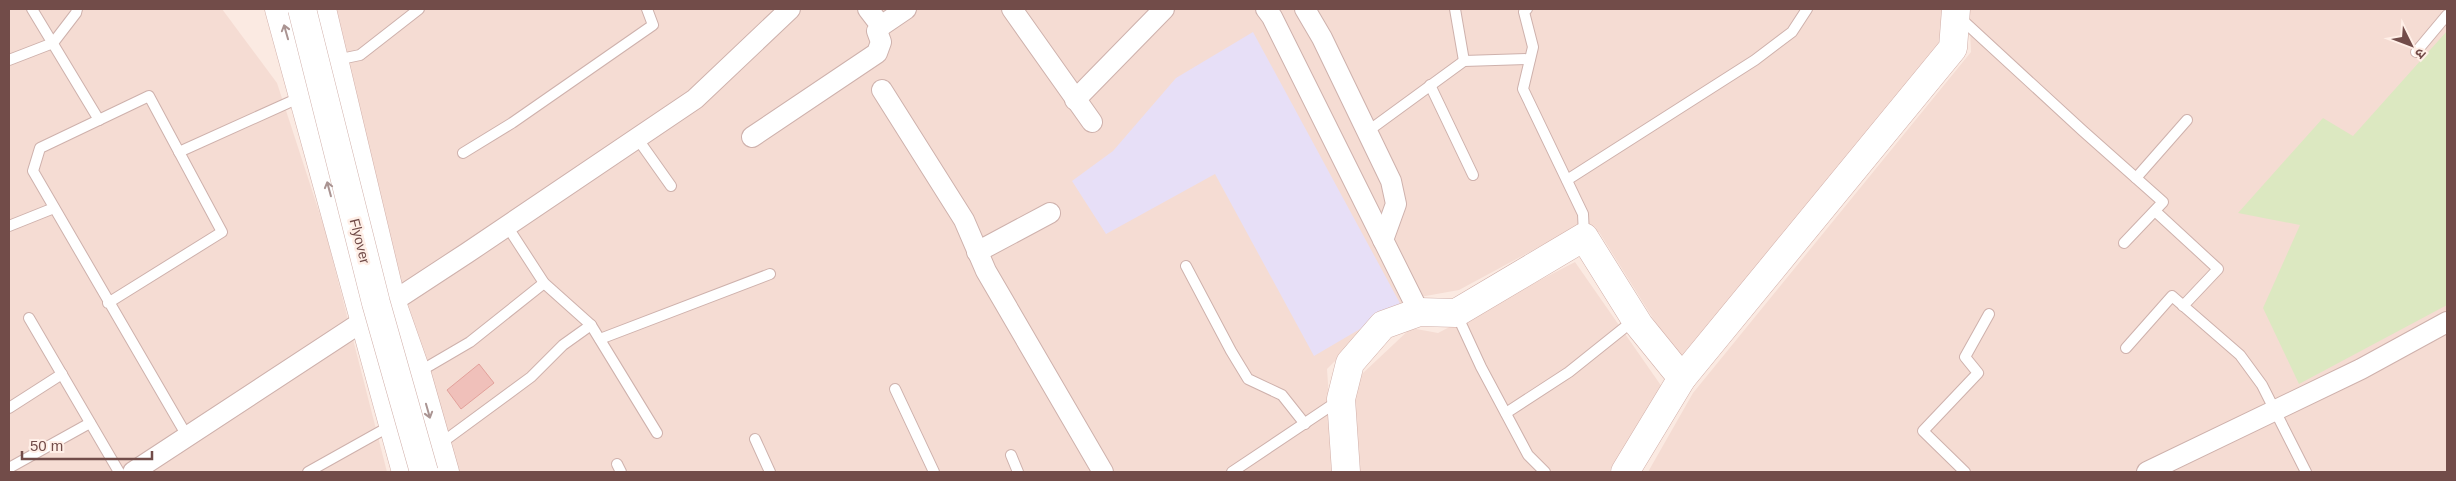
<svg xmlns="http://www.w3.org/2000/svg" width="2456" height="481" viewBox="0 0 2456 481" font-family="Arial,'Noto Sans Devanagari',sans-serif">
	<style>
		.residential { fill: #f5dcd3 }
		.education { fill: #e7dff7 }
		.green { fill: #dce8c1 }
		.building { fill: #f0c0ba; stroke: #e2a19b }
		.lines { fill: none; stroke-linecap: round; stroke-linejoin: round }
		.lane-casing { stroke: #ceb1ac; stroke-width: 12 }
		.street-casing { stroke: #ceb1ac; stroke-width: 22 }
		.secondary-casing { stroke: #d1afa9; stroke-width: 29 }
		.lane { stroke: #fff; stroke-width: 10 }
		.street { stroke: #fff; stroke-width: 20 }
		.secondary { stroke: #fff; stroke-width: 28 }
		.secondary-bridge-casing { stroke: #d1afa9; stroke-width: 29; stroke-linecap: butt }
		.secondary-bridge { stroke: #fff; stroke-width: 28 }
		.oneway { stroke: #aa9492 }
		.labels { text-anchor: middle; stroke-width: 5; stroke-linejoin: round; paint-order: stroke }
		.street-label { font-size: 14px; fill: #724c49; stroke: #ffefe7 }
	</style>
	<rect width="100%" height="100%" fill="#fbeae2"/>
	<g class="residential">
		<path d="M9,9h213l55,74 48,147 62,242h-378z"/>
		<path d="M324,9h1624l-9,36 -260,315 -80,-128 -27,-3 -113,61 -39,7 -61,40 -32,32 7,103h-892z"/>
		<path d="M1969,9h478v463h-799l45,-79 278,-341z"/>
		<path d="M1575,262l87,125 -53,85h-252l-5,-68 10,-30 49,-46 27,5z"/>
	</g>
	<path class="education" d="M1253,32l148,273 -87,51 -99,-182 -109,60 -34,-53 41,-30 63,-73z"/>
	<path class="green" d="M2447,31v274l-148,79 -36,-76 37,-83 -62,-12 85,-95 30,18z"/>
	<path class="building" d="M479,364l15,19 -33,26 -14,-19z"/>
	<g class="lines">
		<defs>
			<g id="lane">
				<path d="M32,9l67,111"/>
				<path d="M1455,9l9,52"/>
				<path d="M1527,9l-3,3 9,35 -10,42 60,125 1,21"/>
				<path d="M1958,16l125,115 80,71 -39,41"/>
				<path d="M2416,52l31,-37"/>
				<path d="M9,60l44,-17 23,-30 1,-4"/>
				<path d="M336,60l24,-5 59,-46"/>
				<path d="M1430,85l43,90"/>
				<path d="M1375,126l89,-65 66,-2"/>
				<path d="M637,138l34,48"/>
				<path d="M179,152l122,-55"/>
				<path d="M463,153l49,-30 141,-98 -6,-16"/>
				<path d="M2136,178l51,-58"/>
				<path d="M1567,180l188,-120 37,-28 15,-23"/>
				<path d="M2155,211l63,58 -35,37"/>
				<path d="M9,226l45,-18"/>
				<path d="M507,226l37,57 47,42 66,108"/>
				<path d="M1186,266l45,85 17,28 34,16 23,29"/>
				<path d="M108,303l114,-71 -73,-136 -109,52 -7,23 154,265"/>
				<path d="M1457,315l24,52 47,88 17,17"/>
				<path d="M29,318l90,154"/>
				<path d="M600,339l170,-65"/>
				<path d="M2126,348l46,-52 68,59 22,30 44,87"/>
				<path d="M417,373l53,-31 74,-59"/>
				<path d="M895,389l39,83"/>
				<path d="M9,408l53,-34"/>
				<path d="M1506,413l63,-41 65,-52"/>
				<path d="M755,439l15,33"/>
				<path d="M440,444l91,-67 32,-32 28,-20"/>
				<path d="M1011,455l7,17"/>
				<path d="M617,464l4,8"/>
				<path d="M9,468l81,-45"/>
				<path d="M308,472l84,-47"/>
				<path d="M1232,472l106,-71"/>
				<path d="M1965,472l-42,-41 55,-58 -13,-16 24,-43"/>
			</g>
			<g id="street">
				<path d="M1012,9l80,113"/>
				<path d="M1266,9l6,8 147,295"/>
				<path d="M1305,9l17,29 69,143 5,23 -13,36"/>
				<path d="M881,26l25,-17"/>
				<path d="M882,90l82,130 22,51 117,201"/>
				<path d="M1075,100l89,-91"/>
				<path d="M752,137l125,-84 4,-11 -4,-11 4,-5 -13,-17"/>
				<path d="M977,252l73,-39"/>
				<path d="M133,472l334,-219 228,-154 95,-90"/>
				<path d="M2147,472l214,-103 86,-47"/>
			</g>
			<g id="secondary">
				<path d="M279,9l127,463"/>
				<path d="M322,9l70,294 25,71 28,98"/>
				<path d="M1346,472l-5,-73 9,-36 33,-38 36,-13 37,1 128,-76 55,88 43,53"/>
				<path d="M1625,472l57,-94 271,-330 3,-39"/>
			</g>
		</defs>
		<use href="#lane" class="lane-casing"/>
		<use href="#street" class="street-casing"/>
		<use href="#secondary" class="secondary-casing"/>
		<use href="#lane" class="lane"/>
		<use href="#street" class="street"/>
		<use href="#secondary" class="secondary"/>
		<defs>
			<path id="secondary-bridge" d="M302,9l74,294 48,169"/>
		</defs>
		<use href="#secondary-bridge" class="secondary-bridge-casing"/>
		<use href="#secondary-bridge" class="secondary-bridge"/>
	</g>
	<defs><path id="oneway-shaft" d="M-6 0H5M1.5-3L5.5 0L1.5 3" fill="none" stroke-width="1.6" stroke-linecap="round" stroke-linejoin="round" transform="scale(1.25)"/></defs>
	<g class="oneway">
		<use href="#oneway-shaft" transform="translate(286 32) rotate(-106)"/>
		<use href="#oneway-shaft" transform="translate(329 189) rotate(-105)"/>
		<use href="#oneway-shaft" transform="translate(428 411) rotate(74)"/>
	</g>
	<g class="labels">
		<g class="street-label">
			<text transform="translate(360 241) rotate(76)" y="5">Flyover</text>
		</g>
	</g>
	<rect width="2456" height="481" fill="none" stroke="#724c49" stroke-width="20"/>
	<g transform="translate(2411 45) rotate(132)" stroke="#ffefe7" stroke-width="4" paint-order="stroke">
	<path d="M0-4L9 19L0 12L-9 19Z" fill="#724c49"/>
	<text y="-8" font-size="14" font-weight="bold" text-anchor="middle" fill="#724c49">उ</text>
	</g>
	<path d="M22 451v8h130v-8" fill="none" stroke="#724c49" stroke-width="2.5"/>
	<text x="30" y="451" font-size="15" fill="#724c49" stroke="#ffefe7" stroke-width="4" paint-order="stroke">50 m</text>
</svg>
